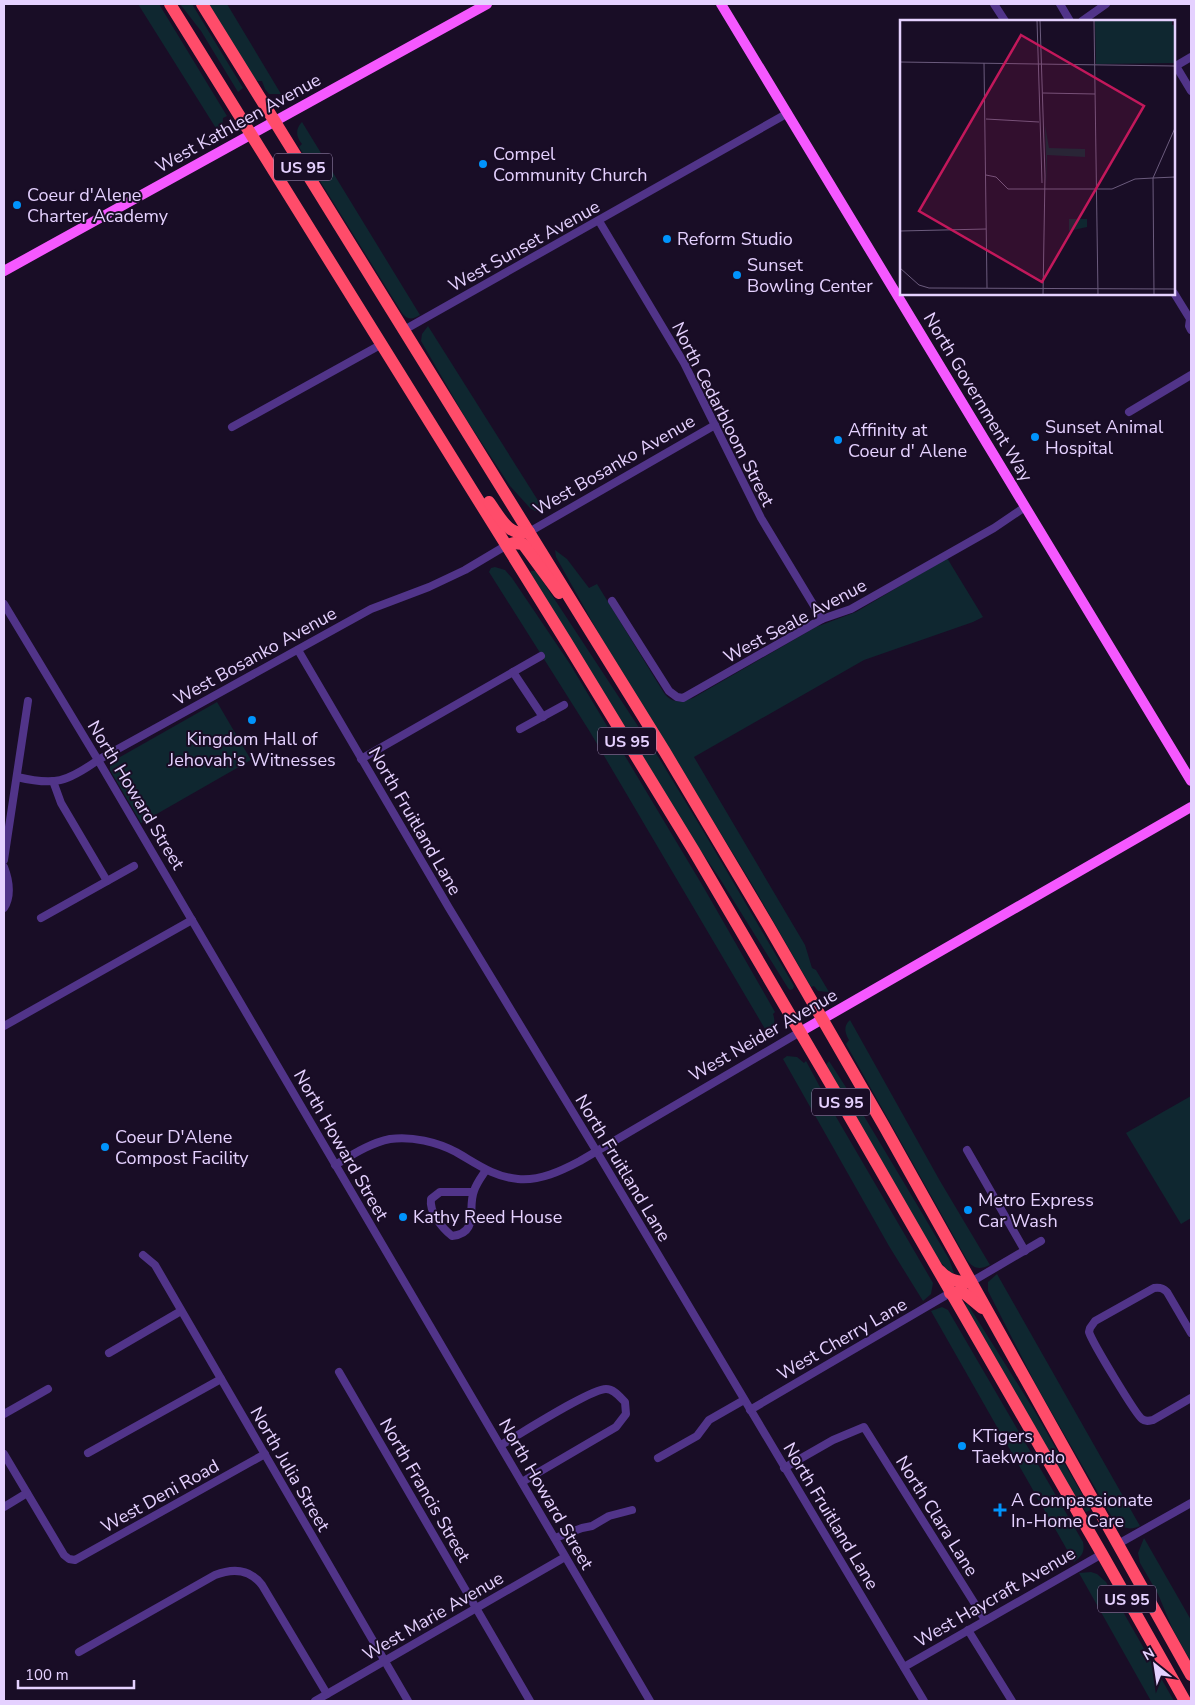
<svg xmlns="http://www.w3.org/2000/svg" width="1195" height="1705" viewBox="0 0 1195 1705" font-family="'Nunito Sans',sans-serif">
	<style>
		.green { fill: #0f2730 }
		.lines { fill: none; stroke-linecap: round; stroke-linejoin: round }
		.minor { stroke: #513489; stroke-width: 8 }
		.major { stroke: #f558ff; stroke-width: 10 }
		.highway { stroke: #ff4c6a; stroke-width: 12 }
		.poi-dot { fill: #0094fc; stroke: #190d26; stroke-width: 2 }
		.labels { text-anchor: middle; stroke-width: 4; stroke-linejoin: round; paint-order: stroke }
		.shield { fill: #190d26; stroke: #a896be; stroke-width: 1 }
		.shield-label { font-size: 16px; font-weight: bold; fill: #e5d1ff }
		.street-label { font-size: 18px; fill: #e5d1ff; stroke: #190d26 }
		.poi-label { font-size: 18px; fill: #e5d1ff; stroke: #190d26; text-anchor: start }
		.inset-road { fill: none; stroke: #6b5b7d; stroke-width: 1 }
		.view { fill: #c2185b; fill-opacity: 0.15; stroke: #c2185b; stroke-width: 2.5 }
		.inset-edge { fill: none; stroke: #e5d1ff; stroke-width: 2.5 }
	</style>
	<rect width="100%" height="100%" fill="#190d26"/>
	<g class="green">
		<path d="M138,4h21l68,112 -4,2 -1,12 -3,3z"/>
		<path d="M180,4h12l51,84 -5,4 -37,-61z"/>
		<path d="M208,4h19l54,90h-12l-4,-5 -3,-8h-4l-3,-2z"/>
		<path d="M302,122l118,193c-8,5 -12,5 -18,-2l-103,-166 3,-3c-6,-7 -7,-15 0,-22z"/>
		<path d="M428,326l116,184 -9,1 -5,-3 -20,-22 -44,-67 -45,-78 1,-7z"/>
		<path d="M555,550l12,9 22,29 8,-4 67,109c8,11 17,9 29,5l123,-71 40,-15 91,-54 36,59 -10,5 -109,38 -170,97 111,188 7,23 4,2 13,22 -11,-1 -4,-5 -3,1 -58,-101 -149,-243 -48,-86z"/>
		<path d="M495,567l10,3 7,8 58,86 134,224 71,124 -2,2c3,8 1,14 -5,20l-178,-302 -101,-160 2,-4z"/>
		<path d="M531,571h5l123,187 46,76 89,152 -1,3 -3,1 -2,-2 -68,-109 -57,-84 -133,-220z"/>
		<path d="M217,702l34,58 -110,63 -31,-53v-5l3,-4z"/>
		<path d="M850,1020l90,161 50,84c-11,5 -16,4 -23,-5l-121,-216 3,-4c-4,-7 -6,-14 1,-20z"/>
		<path d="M787,1056l10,1 7,6 2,-2 29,54 98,168 -2,11 -8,7 -34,-55 -106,-187z"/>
		<path d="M829,1061l29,45 64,107 27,46 5,14h-3c-12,-10 -21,-27 -30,-40l-95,-168z"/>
		<path d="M1191,1096v122l-10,6 -55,-91z"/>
		<path d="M997,1274l143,252c-11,5 -19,2 -27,-7l-76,-132 -49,-96v-9z"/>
		<path d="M967,1303l67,107 57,100 -5,2 -20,-31 -101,-176z"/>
		<path d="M942,1307l6,3 135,232c2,10 -1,14 -9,20l-143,-251z"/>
		<path d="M1144,1538l47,82v42l-18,-32 -15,-36 -18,-31 -2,-10z"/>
		<path d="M1091,1572l6,2 9,8 68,119h-23l-72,-128z"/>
	</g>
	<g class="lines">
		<g class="minor">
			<path d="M994,4l11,17"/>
			<path d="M1060,4l10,17"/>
			<path d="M1082,21l24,-17"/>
			<path d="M1176,66l15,25"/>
			<path d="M1174,67l17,-10"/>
			<path d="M599,221l85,142 77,155 61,101"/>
			<path d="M1174,293l16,26 -1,7 2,4"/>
			<path d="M404,330l384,-217"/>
			<path d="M1129,412l62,-37"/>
			<path d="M232,427l150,-83"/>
			<path d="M529,532l186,-107"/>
			<path d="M612,601l57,90 8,6 6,1 139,-79 29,-10 143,-81 31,-21"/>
			<path d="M4,604l94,156 552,941"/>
			<path d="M298,650l151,258 148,244 327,549"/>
			<path d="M513,672l30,45"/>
			<path d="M520,729l44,-24"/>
			<path d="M361,759l180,-103"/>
			<path d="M17,777c38,9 50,5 81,-17l273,-151 58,-22 36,-17 42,-25"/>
			<path d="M53,781l8,22 46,78"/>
			<path d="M4,860l24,-159"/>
			<path d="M4,867c5,13 8,28 0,41"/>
			<path d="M41,918l93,-52"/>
			<path d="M4,1026l188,-106"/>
			<path d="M967,1150l58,101"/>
			<path d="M335,1165c17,-10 35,-22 55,-26 22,-3 47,3 66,13 21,12 38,25 62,27 22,2 43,-8 62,-18l220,-129"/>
			<path d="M473,1192h-33l-9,7c-2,13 11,29 21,37 28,-3 15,-28 22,-45 2,-7 8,-15 12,-21"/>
			<path d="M143,1255l12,10 253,436"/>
			<path d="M971,1282l70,-41"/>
			<path d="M1191,1333l-24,-41c-4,-4 -7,-5 -13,-4l-59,33 -5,7 -1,4c3,10 47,83 53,87 4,3 7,2 11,1l38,-22"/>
			<path d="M109,1353l72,-42"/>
			<path d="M339,1372l191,329"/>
			<path d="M750,1410l200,-117"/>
			<path d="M4,1414l44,-25"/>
			<path d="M501,1445c18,-10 89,-56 105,-56 8,0 14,8 19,13l1,12 -10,13 -94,55"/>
			<path d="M88,1453l133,-74"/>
			<path d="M4,1454l60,101 5,4 6,1 190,-106"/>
			<path d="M658,1458l39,-22 12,-16 35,-20"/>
			<path d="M784,1468l49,-28 31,-13 121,193"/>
			<path d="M4,1507l23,-14"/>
			<path d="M555,1538l27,-10 10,-2 17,-10 23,-6"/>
			<path d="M1118,1544l73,-41"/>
			<path d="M968,1630l44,71"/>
			<path d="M79,1652l136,-77c18,-7 35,-6 47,10l65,109"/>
			<path d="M904,1667l198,-113"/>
			<path d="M315,1701l250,-144"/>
		</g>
		<g class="major">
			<path d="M721,4l470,777"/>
			<path d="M4,271l483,-267"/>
			<path d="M800,1032l391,-225"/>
		</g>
		<g class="highway">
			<path d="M170,4l397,639 127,208 150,256 258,447 83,147"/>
			<path d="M202,4l463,748 103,173 116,201 307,549"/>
			<path d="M489,502c11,15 19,35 40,30"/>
			<path d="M507,545l7,-2 9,1 36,49"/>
			<path d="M940,1271c9,10 18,11 31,11"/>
			<path d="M950,1293h14l18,15"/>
		</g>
	</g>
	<g class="poi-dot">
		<circle cx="483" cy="164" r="5"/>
		<circle cx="17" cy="205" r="5"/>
		<circle cx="667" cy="239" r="5"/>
		<circle cx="737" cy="275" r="5"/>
		<circle cx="1035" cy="437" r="5"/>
		<circle cx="838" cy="440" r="5"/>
		<circle cx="252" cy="720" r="5"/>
		<circle cx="105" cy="1147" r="5"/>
		<circle cx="968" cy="1210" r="5"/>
		<circle cx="403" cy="1217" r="5"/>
		<circle cx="962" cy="1446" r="5"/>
		<path d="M997.5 1502.5h5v5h5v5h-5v5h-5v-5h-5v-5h5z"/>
	</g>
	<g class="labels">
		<g class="shield">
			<rect x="274" y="153.5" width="58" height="27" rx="4"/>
			<rect x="598" y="727.5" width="58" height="27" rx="4"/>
			<rect x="812" y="1088.5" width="58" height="27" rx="4"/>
			<rect x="1098" y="1585.5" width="58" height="27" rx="4"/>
		</g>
		<g class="shield-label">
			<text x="303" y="173">US 95</text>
			<text x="627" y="747">US 95</text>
			<text x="841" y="1108">US 95</text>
			<text x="1127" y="1605">US 95</text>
		</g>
		<g class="street-label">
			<text transform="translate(238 123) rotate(-29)" y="6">West Kathleen Avenue</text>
			<text transform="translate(524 246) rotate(-29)" y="6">West Sunset Avenue</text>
			<text transform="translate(978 397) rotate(59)" y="6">North Government Way</text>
			<text transform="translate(723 414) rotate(63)" y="6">North Cedarbloom Street</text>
			<text transform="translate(614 465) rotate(-30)" y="6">West Bosanko Avenue</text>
			<text transform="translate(795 621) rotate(-28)" y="6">West Seale Avenue</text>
			<text transform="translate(255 656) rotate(-29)" y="6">West Bosanko Avenue</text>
			<text transform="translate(136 795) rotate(59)" y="6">North Howard Street</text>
			<text transform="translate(415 821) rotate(60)" y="6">North Fruitland Lane</text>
			<text transform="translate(763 1035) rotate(-30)" y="6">West Neider Avenue</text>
			<text transform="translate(341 1145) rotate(60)" y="6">North Howard Street</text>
			<text transform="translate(623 1168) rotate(59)" y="6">North Fruitland Lane</text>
			<text transform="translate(842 1339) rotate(-30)" y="6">West Cherry Lane</text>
			<text transform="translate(290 1469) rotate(60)" y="6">North Julia Street</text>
			<text transform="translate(425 1490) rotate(60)" y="6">North Francis Street</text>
			<text transform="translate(546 1494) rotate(60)" y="6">North Howard Street</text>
			<text transform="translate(160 1496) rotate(-29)" y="6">West Deni Road</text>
			<text transform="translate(831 1516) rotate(59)" y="6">North Fruitland Lane</text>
			<text transform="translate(937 1516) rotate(58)" y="6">North Clara Lane</text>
			<text transform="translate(995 1597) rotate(-30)" y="6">West Haycraft Avenue</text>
			<text transform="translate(433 1616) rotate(-30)" y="6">West Marie Avenue</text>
		</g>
		<g class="poi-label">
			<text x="493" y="160">Compel<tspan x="493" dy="21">Community Church</tspan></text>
			<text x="27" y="201">Coeur d'Alene<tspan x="27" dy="21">Charter Academy</tspan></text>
			<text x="677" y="245">Reform Studio</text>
			<text x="747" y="271">Sunset<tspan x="747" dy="21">Bowling Center</tspan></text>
			<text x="1045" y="433">Sunset Animal<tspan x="1045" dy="21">Hospital</tspan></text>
			<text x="848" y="436">Affinity at<tspan x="848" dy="21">Coeur d' Alene</tspan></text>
			<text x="252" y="745" text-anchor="middle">Kingdom Hall of<tspan x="252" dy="21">Jehovah's Witnesses</tspan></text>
			<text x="115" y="1143">Coeur D'Alene<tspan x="115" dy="21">Compost Facility</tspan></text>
			<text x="978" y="1206">Metro Express<tspan x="978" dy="21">Car Wash</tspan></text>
			<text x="413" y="1223">Kathy Reed House</text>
			<text x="972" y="1442">KTigers<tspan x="972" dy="21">Taekwondo</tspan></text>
			<text x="1011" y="1506">A Compassionate<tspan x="1011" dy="21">In-Home Care</tspan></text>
		</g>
	</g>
	<g transform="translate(900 20)">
		<rect width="275" height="275" fill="#190d26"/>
		<path d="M195,0h77v5h3v38l-79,1zM145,105l4,23 36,1v8l-38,-2v32zM169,199h18v8l-18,4z" fill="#0f2730"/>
		<path class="inset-road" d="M137,0l5,163M140,0l5,156 -2,119M194,0l4,275M0,42l275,4M84,43l3,225M143,73l52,1M86,99l53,3M275,108l-22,50 22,-1M86,155l10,2 12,12h34M142,169h70l23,-10 18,-1 1,117M0,211l86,-2M0,248l19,17 10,3 246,1"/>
		<path class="view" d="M121,15l123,71 -102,176 -123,-71z"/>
		<rect width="275" height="275" class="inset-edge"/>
	</g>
	<rect width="1195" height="1705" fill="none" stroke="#e5d1ff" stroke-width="10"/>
	<g transform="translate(1155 1665) rotate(330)" stroke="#190d26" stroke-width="4" paint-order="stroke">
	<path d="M0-4L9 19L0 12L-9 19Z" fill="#e5d1ff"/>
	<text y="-8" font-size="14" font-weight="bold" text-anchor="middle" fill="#e5d1ff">N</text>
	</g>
	<path d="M18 1680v8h116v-8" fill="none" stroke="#e5d1ff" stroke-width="2.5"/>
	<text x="25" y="1680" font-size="15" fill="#e5d1ff" stroke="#190d26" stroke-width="4" paint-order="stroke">100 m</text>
</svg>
